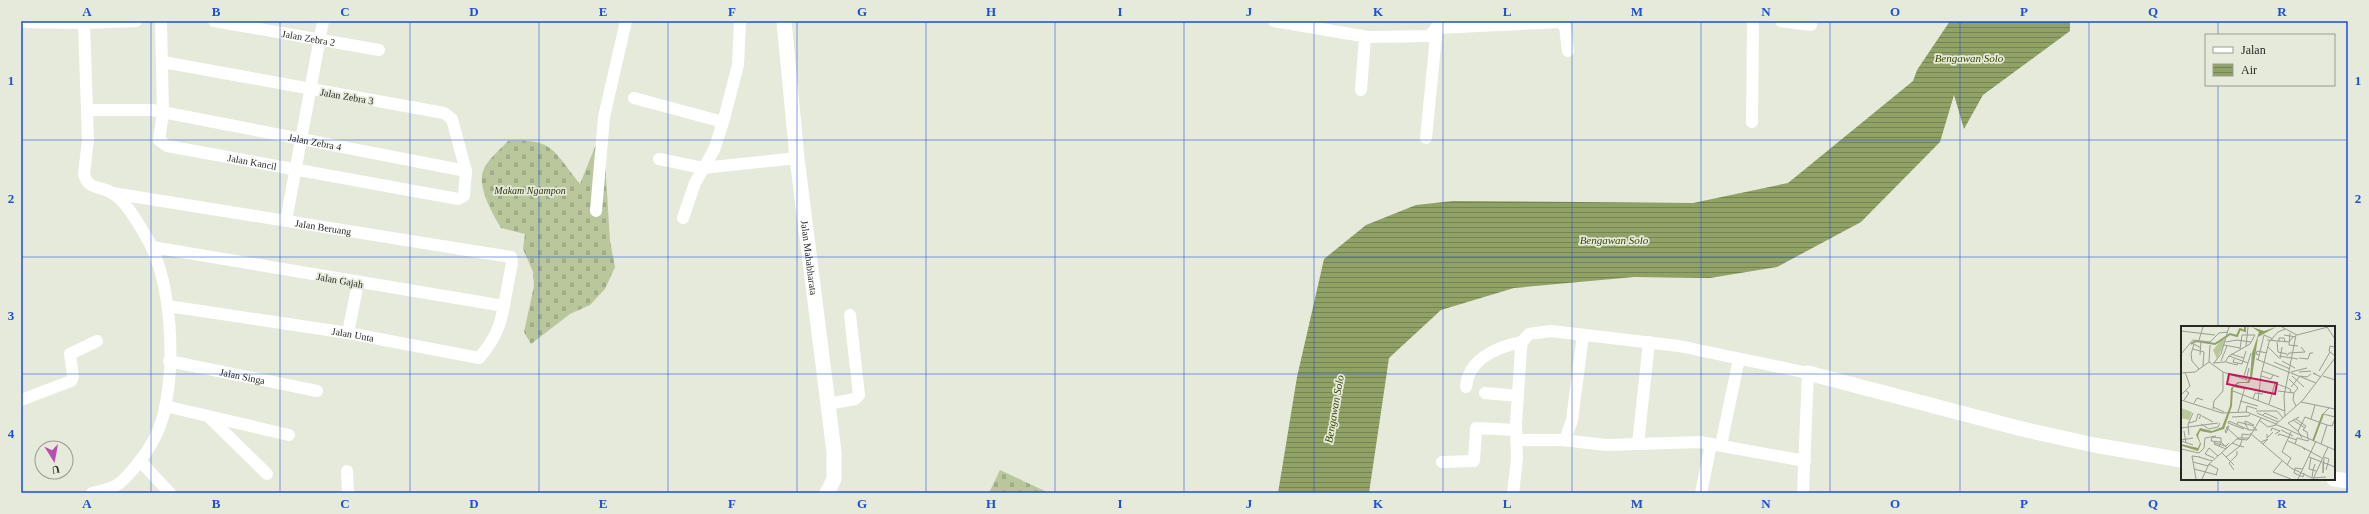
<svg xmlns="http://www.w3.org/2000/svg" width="2369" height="514" viewBox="0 0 2369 514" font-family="'Times New Roman',serif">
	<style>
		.cemetery { fill: url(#cemetery-stones) }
		.water { fill: url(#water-rules) }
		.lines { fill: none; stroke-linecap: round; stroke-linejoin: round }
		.minor { stroke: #fff; stroke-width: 12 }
		.tertiary { stroke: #fff; stroke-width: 15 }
		.grid { fill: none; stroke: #1d4ed8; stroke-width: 1; stroke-opacity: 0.55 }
		.labels { text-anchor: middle; stroke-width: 3.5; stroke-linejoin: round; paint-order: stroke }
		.street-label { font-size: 10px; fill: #282924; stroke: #e5eadb }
		.park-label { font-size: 10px; font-style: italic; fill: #2a3507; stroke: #e5eadb }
		.water-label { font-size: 11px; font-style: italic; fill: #374500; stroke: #e5eadb }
		.inset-river { fill: none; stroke: #91a267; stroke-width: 2 }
		.inset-road { fill: none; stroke: #999d92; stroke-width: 1 }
		.view { fill: #c2185b; fill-opacity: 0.15; stroke: #c2185b; stroke-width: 2 }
		.inset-edge { fill: none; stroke: #282924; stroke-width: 2 }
		.neatline { fill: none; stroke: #1d4ed8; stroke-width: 1.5 }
		.grid-label { font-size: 13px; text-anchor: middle; font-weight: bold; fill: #1d4ed8 }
	</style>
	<defs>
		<pattern id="cemetery-stones" width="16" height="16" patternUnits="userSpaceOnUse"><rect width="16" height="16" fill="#bac79d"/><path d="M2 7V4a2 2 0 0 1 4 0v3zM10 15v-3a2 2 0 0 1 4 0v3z" fill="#a0ab87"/></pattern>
		<pattern id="water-rules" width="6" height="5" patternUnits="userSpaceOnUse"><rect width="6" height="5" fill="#91a267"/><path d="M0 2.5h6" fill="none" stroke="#768455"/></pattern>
	</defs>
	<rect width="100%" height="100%" fill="#e5eadb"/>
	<g class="cemetery">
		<path d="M603,127l7,114 5,26 -10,22 -15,16 -20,9 -39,30 -7,-12 10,-46 -1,-14 -10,-23 2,-15 -24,-6c-8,-13 -21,-37 -19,-52 1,-13 18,-26 26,-35 47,-3 46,12 72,43z"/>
		<path d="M1000,470l49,23h-60z"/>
	</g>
	<path class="water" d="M1950,21h120v10l-87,64 -19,34 -10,-34 -14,47 -79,80 -84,45 -67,11 -76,-1 -120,11 -73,22 -52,48 -20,135h-91l19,-116 27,-118 42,-34 50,-20 37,-4 240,2 95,-20 125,-102 4,-11z"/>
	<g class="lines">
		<g class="minor">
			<path id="s1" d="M161,21l2,92 -4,27 8,6 291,53 6,-3 2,-25 -14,-52 -8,-6 -281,-51"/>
			<path id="s2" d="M214,21l165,29"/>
			<path d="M1274,21l94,16 61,-1 8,-8 123,-6 5,5 3,24"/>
			<path d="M1781,21l30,4"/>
			<path d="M21,22l63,1"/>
			<path d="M1361,90l4,-53"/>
			<path d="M634,98l89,24"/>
			<path id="s3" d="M87,110h65l314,61"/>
			<path d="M1752,122l1,-101"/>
			<path d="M1426,138l11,-112"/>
			<path d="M659,159l44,9 94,-10"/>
			<path id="s4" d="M112,193l399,64 1,5 -8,44 -352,-59"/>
			<path d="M596,211l8,-94 22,-96"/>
			<path d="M683,218l12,-35 19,-33 10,-31 14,-54 2,-44"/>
			<path d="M286,221l37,-200"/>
			<path id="s5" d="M168,306l180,27 131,25c15,-17 21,-31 25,-52"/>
			<path d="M348,333l10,-50"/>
			<path id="s6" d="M169,361l148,30"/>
			<path d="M1466,387c2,-28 31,-40 56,-45"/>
			<path d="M1485,393l33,3"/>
			<path d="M21,400l50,-19 2,-4 -3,-23 27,-13"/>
			<path d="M828,404l27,-5 4,-4 -9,-80"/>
			<path d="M165,406l124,29"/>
			<path d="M210,418l57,56"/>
			<path d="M1516,440h45l46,5 93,-3 105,19"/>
			<path d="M1565,440l7,-20 11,-85"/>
			<path d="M1638,444l11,-102"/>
			<path d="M1721,445l18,-86"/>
			<path d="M140,461l30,32"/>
			<path d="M1442,462l32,-1 2,-33 40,2"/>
			<path d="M347,471l1,22"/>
			<path d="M92,493c7,-2 16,-3 23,-7 8,-4 14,-12 20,-19 12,-14 23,-32 28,-50 13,-52 10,-138 -19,-184 -8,-13 -18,-32 -32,-40 -10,-7 -25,-3 -28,-19l4,-34 -4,-117 52,-2"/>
			<path d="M1513,493l4,-34 -1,-36 5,-74 1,-7 7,-8 22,-3 128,15 129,27 -5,120"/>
			<path d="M1701,493l10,-49"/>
		</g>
		<g class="tertiary">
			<path id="s7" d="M784,21l13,137 37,294v27l-7,14"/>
			<path d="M1808,373l214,56 72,16 88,15"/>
			<path d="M2334,479l14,2"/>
		</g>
	</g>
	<path class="grid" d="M151,21v472M280,21v472M410,21v472M539,21v472M668,21v472M797,21v472M926,21v472M1055,21v472M1184,21v472M1314,21v472M1443,21v472M1572,21v472M1701,21v472M1830,21v472M1960,21v472M2089,21v472M2218,21v14M2218,85v242M21,140h2327M21,257h2327M21,374h2161M2334,374h14M2218,479v14"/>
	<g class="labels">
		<g class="street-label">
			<text dy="4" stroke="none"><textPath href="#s2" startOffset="96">Jalan Zebra 2</textPath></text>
			<text transform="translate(347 96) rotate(10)" y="4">Jalan Zebra 3</text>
			<text dy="4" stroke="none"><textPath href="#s3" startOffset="231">Jalan Zebra 4</textPath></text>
			<text dy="4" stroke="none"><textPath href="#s1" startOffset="216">Jalan Kancil</textPath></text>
			<text dy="4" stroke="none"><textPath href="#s4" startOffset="214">Jalan Beruang</textPath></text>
			<text dy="4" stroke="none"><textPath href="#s7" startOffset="238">Jalan Mahabharata</textPath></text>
			<text transform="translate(340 280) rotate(10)" y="4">Jalan Gajah</text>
			<text dy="4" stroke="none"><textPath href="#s5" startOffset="187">Jalan Unta</textPath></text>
			<text dy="4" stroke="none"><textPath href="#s6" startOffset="75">Jalan Singa</textPath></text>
		</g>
		<g class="park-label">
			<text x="530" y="194">Makam Ngampon</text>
		</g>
		<g class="water-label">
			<text x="1969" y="62">Bengawan Solo</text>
			<text x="1614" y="244">Bengawan Solo</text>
			<text transform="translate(1334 409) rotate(-80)" y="4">Bengawan Solo</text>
		</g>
	</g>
	<g transform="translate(2181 326)">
		<rect width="154" height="154" fill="#e5eadb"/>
		<path d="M41,13l4,1 -9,19 -4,-9zM0,82l11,4 -3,8 -8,-2z" fill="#bac79d"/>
		<path d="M71,1l12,4 12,-4 -18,10 -6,40 -3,6h-10l-6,5 -1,18 -8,23 -13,4 -11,-2 -2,5 3,8 -3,7 -16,-5 -1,-2 17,4 2,-5 -4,-8 4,-7 12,3 10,-4 8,-21 1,-18 7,-6h9l3,-5 2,-24 7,-21z" fill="#91a267"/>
		<path class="inset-river" d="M10,18l5,-3 19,3 15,-10 7,2 3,-7 5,2v-4M132,115l10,-27"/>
		<path class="inset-road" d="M101,1l15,8 31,-8M146,1l8,12M0,5l34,4M109,7l-1,12 9,1M61,9h13M103,9l12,2M18,14l4,-13M86,14l22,2 5,-6M45,16l11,-2 14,2M96,16l1,10 9,2M98,16v-4h5l1,4M43,19l16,3M65,20l2,-19M87,21l11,11M154,21l-5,-1 -1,5 6,5M12,23l11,3 -1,14M59,23l2,-14M0,28l12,-14 17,2 9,-9 9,-1M50,28l13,4M19,29l1,-14M78,29l-3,-1 1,-3 10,2M48,30l19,7M98,30l19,3M106,30l2,-3 16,-1 -4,-5M118,32l9,1 2,-6h3M53,33l-1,3 9,2 4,-13M75,33l60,24M99,33l2,-12M77,34l6,-25 9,4M40,35l6,-15M101,35l13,7M28,36l1,-17M45,36l11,3 1,-2M93,36l16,7M32,37l12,-1 4,-6 21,-12 5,-9M33,37l7,-9 8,-27M18,43l-7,-8 -1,-7 3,-10 7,4M81,45l17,6M138,45l11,-19M42,46l24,8M110,46l16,-4M118,46l12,-1M0,47l14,-1 14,-10 14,10v19l-9,10 -1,8M135,48l-3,-1 8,4M63,50l7,-23M80,50l10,3 2,-4M111,50l12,11M119,50l7,1 4,-3M142,50l12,4M108,53l9,9M65,54l3,-12M54,61l12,2M110,61l9,-11M52,65l52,20M97,65l16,2 4,-5M113,67l-1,7 3,6M0,69l9,-9 -5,-14M72,73l2,-6 8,1M0,74l41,13 25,-1 29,12 27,-24 32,-42M3,74l5,-7 -3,-2M59,75l18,5M77,75l3,-26 8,-33 9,-10 7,-3M120,76l34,7M13,77l3,-5 6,2M88,78l6,-21 15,6 1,4M32,81l11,5M148,82l-6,6 12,3M75,85h21l6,7M57,86l7,-25M65,86l1,-6 10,3M76,87l21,9M82,89l2,-2 13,6M21,90l11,6M104,90l-1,-20 12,-61M51,91l17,-1 1,-2M115,93l10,7 -3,4 4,2 1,6M130,93l4,-14M78,94l9,7 8,-2M112,94l12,8M8,97l7,-2 2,-7 3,1 -2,4M20,98l8,5 9,-2 2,-4M56,98l1,-2 16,4M64,98l4,6h8l-4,-3M64,98v-3l9,4M94,98l60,26M47,100h1l-3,7 -1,-2zM45,101l12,11h11l12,-20M0,102l37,-5M63,103l-16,-6 1,-2 20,9M100,104l12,6M3,105l2,12M90,105l1,-3 8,3 -5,3M117,105l-10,-8 11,-6M69,107l41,35 21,10 1,-8 3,1M86,108v4l6,-6M8,109l-1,-11 5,-11M97,110l1,-2 18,6M61,112v-4l8,1M121,112l-4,-7 7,-14 22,8M56,113l10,1 2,-2M0,114l12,-2M0,115l12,4M107,115l14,6M34,116l-1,2 12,5M80,116l7,-3 -5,5M34,117l11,3 3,-3M51,117l8,3 2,-6M114,118l2,-6 11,3 1,-2M140,118l6,-19 5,1 3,-7M38,120l2,-4v-4l-9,-1 -1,4 10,1 6,6M0,123l18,4 5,-5 1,-10 11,-2M124,124l-3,-3 20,11M41,127l12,12M18,131l13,4M45,131l14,-11 4,1M128,131l26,10M143,131l5,2 -3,11M33,132l-9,-4 4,-6 9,8M130,132l-2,11 4,1 2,-6M101,135l-9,11 18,7M12,136l15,4M142,137v10l1,-15M28,138l9,5 -2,6M106,139l4,-7 -9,-6 9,-20M13,143l23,6M122,143l-8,-1 -1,5 9,4 1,-4M53,144l-5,-7 8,-8v-4M132,152l13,-1M15,153l-4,-23 8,1M21,153l7,-15 29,-26M117,153l18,-38M132,153l15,-32"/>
		<path class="view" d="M48,48l48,9 -2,11 -48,-10z"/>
		<rect width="154" height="154" class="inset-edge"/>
	</g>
	<rect width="2369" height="514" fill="none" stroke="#e5eadb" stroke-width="44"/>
	<rect x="2205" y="34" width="130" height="52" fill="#e5eadb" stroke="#999d92"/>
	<rect x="2213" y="47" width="20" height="6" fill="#ffffff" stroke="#999d92"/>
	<text x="2241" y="54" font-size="12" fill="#282924">Jalan</text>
	<rect x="2213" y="64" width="20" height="12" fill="url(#water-rules)" stroke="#999d92"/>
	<text x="2241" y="74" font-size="12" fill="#282924">Air</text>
	<g transform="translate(54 460) rotate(169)"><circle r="19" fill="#e5eadb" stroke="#999d92"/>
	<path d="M0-3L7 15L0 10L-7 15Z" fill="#ba4faf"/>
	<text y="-6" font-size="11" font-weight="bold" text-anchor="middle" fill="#282924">U</text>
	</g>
	<rect x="22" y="22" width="2325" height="470" class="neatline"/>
	<g class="grid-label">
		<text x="87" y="16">A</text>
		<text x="216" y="16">B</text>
		<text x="345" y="16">C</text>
		<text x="474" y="16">D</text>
		<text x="603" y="16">E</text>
		<text x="732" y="16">F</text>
		<text x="862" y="16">G</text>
		<text x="991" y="16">H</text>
		<text x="1120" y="16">I</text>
		<text x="1249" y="16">J</text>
		<text x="1378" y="16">K</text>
		<text x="1507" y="16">L</text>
		<text x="1637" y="16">M</text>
		<text x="1766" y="16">N</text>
		<text x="1895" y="16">O</text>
		<text x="2024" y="16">P</text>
		<text x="2153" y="16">Q</text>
		<text x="2282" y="16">R</text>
		<text x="11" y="85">1</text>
		<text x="2358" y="85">1</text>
		<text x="11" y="203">2</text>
		<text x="2358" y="203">2</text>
		<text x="11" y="320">3</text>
		<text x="2358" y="320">3</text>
		<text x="11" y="438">4</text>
		<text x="2358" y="438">4</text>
		<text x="87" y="508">A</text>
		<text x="216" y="508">B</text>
		<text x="345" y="508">C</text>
		<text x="474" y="508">D</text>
		<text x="603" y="508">E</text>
		<text x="732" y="508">F</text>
		<text x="862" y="508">G</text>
		<text x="991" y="508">H</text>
		<text x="1120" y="508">I</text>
		<text x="1249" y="508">J</text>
		<text x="1378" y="508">K</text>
		<text x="1507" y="508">L</text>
		<text x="1637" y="508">M</text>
		<text x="1766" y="508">N</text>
		<text x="1895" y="508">O</text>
		<text x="2024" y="508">P</text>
		<text x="2153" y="508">Q</text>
		<text x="2282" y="508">R</text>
	</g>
</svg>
